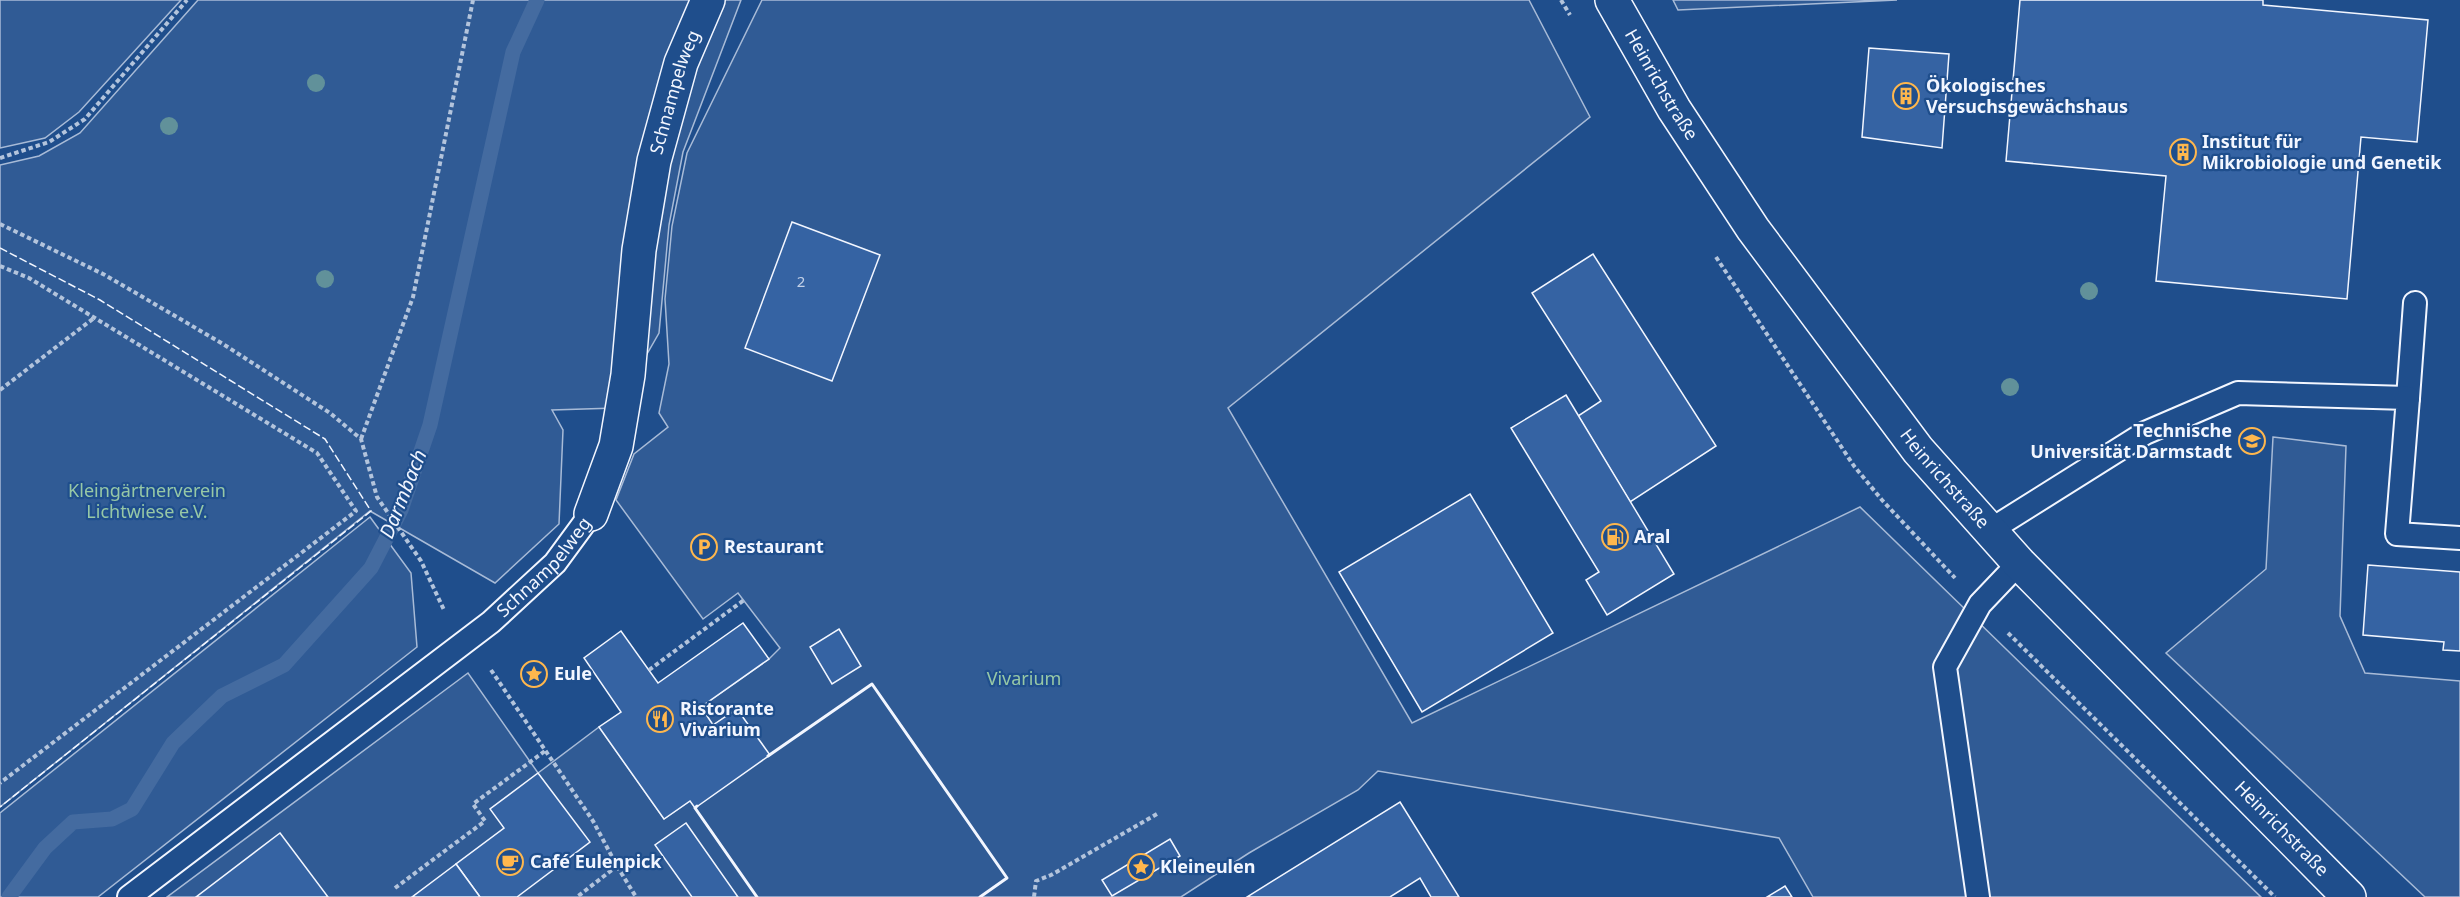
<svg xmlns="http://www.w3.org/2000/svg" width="2460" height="897" viewBox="0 0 2460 897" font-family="'Noto Sans',sans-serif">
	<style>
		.built { fill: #305b95; stroke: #a8bbd7; stroke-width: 1.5 }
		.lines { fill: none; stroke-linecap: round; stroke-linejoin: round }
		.stream { stroke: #446ba0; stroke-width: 15 }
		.building { fill: #3563a3; stroke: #f2f6ff; stroke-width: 1.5 }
		.lane-casing { stroke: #f2f6ff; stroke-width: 26 }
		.street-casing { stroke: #f2f6ff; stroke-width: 36 }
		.secondary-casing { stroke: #f2f6ff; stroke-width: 36 }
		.path { stroke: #b3c4dc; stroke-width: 4; stroke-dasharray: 4.5 3; stroke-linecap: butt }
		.lane { stroke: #1f4e8c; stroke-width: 22 }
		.street { stroke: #1f4e8c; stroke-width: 33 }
		.secondary { stroke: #1f4e8c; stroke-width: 33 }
		.fence { stroke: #f2f6ff; stroke-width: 1.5; stroke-dasharray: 8 3; stroke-linecap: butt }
		.wall { stroke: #f2f6ff; stroke-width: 3 }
		.tree { fill: #61919a }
		.labels { text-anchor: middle; stroke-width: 4.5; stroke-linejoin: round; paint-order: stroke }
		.number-label { font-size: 15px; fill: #c3d1e8 }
		.street-label { font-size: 18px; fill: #f2f6ff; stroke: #1f4e8c }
		.poi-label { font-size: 18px; font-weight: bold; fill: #f2f6ff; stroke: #1f4e8c; text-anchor: start }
		.park-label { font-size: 18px; fill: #97c8a6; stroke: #1f4e8c }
		.water-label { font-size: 20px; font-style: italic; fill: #f2f6ff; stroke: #1f4e8c }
	</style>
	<rect width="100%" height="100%" fill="#1f4e8c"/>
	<g class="built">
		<path d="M0,0h181l-102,112 -34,26 -45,10z"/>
		<path d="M198,0h543l-58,152 -14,73 -10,108 -43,75 -64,2 11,20 -4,94 -64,59 -125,-72 -370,296v-642l39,-9 41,-23z"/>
		<path d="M762,0h767l61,117 -362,291 184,315 448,-216 401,390h-448l-34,-59 -401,-67 -20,19 -109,63 -68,44h-1014l301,-224 70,100 61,-46 65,92 26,-18 79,-46 -32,-46 -24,16 -12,-18 68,-48 11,-11 -42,-55 -35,26 -87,-119 18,-46 34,-27 -9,-14 10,-49 -4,-65 7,-73 15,-73z"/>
		<path d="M1673,0h224l-219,10z"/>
		<path d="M2273,437l73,9 -6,170 25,57 95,8v216h-35l-259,-244 100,-84z"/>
		<path d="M370,517l41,56 6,74 -319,250h-98v-84z"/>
	</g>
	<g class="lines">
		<path class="stream" d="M9,897l36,-49 28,-26 39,-3 20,-10 41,-66 49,-47 62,-31 87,-97 30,-58 29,-85 83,-373 24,-52"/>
	</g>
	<g class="building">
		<path d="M2020,0h243v5l165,15 -11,122 -56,-5 -14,162 -191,-18 10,-105 -160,-15z"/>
		<path d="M1869,48l80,6 -7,94 -80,-11z"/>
		<path d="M792,222l88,33 -48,126 -87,-33z"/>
		<path d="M1593,254l123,192 -86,56 -52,-86 23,-15 -69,-108z"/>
		<path d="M1566,395l108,179 -67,41 -21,-35 13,-8 -88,-144z"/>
		<path d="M1470,494l83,139 -131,79 -83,-140z"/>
		<path d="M2368,565l92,7v79l-17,-1 1,-8 -81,-7z"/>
		<path d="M743,623l26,36 -68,48 12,18 24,-16 33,46 -75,53 -5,-7 -26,18 -65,-92 22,-15 -37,-54 37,-27 37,52z"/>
		<path d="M839,629l22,37 -29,18 -22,-37z"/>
		<path d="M538,773l52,69 -73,55h-37l-24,-33 48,-36 -14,-19z"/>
		<path d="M1400,802l59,95h-28l-11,-19 -30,19h-143z"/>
		<path d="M686,823l52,74h-46l-37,-52z"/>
		<path d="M280,833l48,64h-132z"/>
		<path d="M1170,839l10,17 -68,40 -10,-16z"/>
		<path d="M456,864l24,33h-68z"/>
		<path d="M1785,886l7,11h-25z"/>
	</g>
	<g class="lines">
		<defs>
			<g id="lane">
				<path d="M2408,398l7,-95"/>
				<path d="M1989,531l156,-98 93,-40 170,5 -11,136 63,4"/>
				<path id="s1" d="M129,897l362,-275 64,-59 36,-49"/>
				<path d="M1978,897l-33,-230 35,-63 39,-41"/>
			</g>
			<g id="street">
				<path id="s2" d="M591,514l25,-68 12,-71 11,-125 15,-89 27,-98 27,-63"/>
			</g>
			<g id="secondary">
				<path id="s3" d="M1612,0l62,109 79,120 165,221 101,113 330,334"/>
			</g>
		</defs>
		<use href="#lane" class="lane-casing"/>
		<use href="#street" class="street-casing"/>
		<use href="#secondary" class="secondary-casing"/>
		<g class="path">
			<path d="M1561,0l9,15"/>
			<path d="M0,158l49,-16 36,-23 102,-119"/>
			<path d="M0,224l105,51 118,69 107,69 31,26 16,58 44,64 23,49"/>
			<path d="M1716,257l138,209 28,34 73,78"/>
			<path d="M0,266l29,12 288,175 39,58 -356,272"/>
			<path d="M0,390l94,-72"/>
			<path d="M361,439l52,-142 60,-297"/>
			<path d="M2008,633l267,264"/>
			<path d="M491,670l102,151 24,45 -40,31"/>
			<path d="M649,670l95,-70"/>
			<path d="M617,866l19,31"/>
			<path d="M395,888l90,-67 -12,-17 72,-53"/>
			<path d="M1034,897l2,-16 15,-6 106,-61"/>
		</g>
		<use href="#lane" class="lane"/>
		<use href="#street" class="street"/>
		<use href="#secondary" class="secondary"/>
		<path class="fence" d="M0,248l100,52 225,139 46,72 -371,296"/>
		<g class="wall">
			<path d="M768,756l104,-72 135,194 -27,19"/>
			<path d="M697,806l-2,2 62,89"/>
		</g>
	</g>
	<g class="tree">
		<circle cx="316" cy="83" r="9"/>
		<circle cx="169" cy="126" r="9"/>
		<circle cx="325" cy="279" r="9"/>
		<circle cx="2089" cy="291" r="9"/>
		<circle cx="2010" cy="387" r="9"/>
	</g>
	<defs>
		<symbol id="building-ring" viewBox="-11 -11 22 22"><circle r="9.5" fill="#1f4e8c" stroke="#ffb74d" stroke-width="1.5"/><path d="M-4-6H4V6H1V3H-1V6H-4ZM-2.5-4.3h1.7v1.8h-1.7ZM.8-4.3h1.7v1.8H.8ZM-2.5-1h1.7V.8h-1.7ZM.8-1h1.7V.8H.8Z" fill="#ffb74d"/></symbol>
		<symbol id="university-ring" viewBox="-11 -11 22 22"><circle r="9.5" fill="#1f4e8c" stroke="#ffb74d" stroke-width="1.5"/><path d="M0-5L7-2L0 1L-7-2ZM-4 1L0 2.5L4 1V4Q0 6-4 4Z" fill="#ffb74d"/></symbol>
		<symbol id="fuel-ring" viewBox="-11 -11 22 22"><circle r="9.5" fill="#1f4e8c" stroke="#ffb74d" stroke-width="1.5"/><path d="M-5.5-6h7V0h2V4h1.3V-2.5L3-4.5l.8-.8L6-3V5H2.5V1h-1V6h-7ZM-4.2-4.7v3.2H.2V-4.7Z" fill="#ffb74d"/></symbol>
		<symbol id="parking-ring" viewBox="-11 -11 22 22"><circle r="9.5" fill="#1f4e8c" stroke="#ffb74d" stroke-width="1.5"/><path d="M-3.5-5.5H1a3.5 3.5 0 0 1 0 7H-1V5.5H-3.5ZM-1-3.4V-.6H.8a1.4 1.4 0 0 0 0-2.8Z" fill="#ffb74d"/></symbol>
		<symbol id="sight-ring" viewBox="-11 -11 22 22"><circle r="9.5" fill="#1f4e8c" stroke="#ffb74d" stroke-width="1.5"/><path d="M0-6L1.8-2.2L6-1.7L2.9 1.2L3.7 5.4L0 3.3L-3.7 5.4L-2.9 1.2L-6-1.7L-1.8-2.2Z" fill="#ffb74d"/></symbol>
		<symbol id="restaurant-ring" viewBox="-11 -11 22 22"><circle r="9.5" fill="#1f4e8c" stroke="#ffb74d" stroke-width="1.5"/><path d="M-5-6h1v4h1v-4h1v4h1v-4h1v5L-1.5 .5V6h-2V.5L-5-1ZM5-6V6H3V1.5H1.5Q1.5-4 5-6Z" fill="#ffb74d"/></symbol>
		<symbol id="cafe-ring" viewBox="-11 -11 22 22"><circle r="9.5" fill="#1f4e8c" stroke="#ffb74d" stroke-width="1.5"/><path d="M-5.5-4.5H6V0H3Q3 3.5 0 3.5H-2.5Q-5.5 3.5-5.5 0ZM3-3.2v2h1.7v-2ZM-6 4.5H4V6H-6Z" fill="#ffb74d"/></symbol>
	</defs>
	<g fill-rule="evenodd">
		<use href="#building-ring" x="1891" y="81" width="30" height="30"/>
		<use href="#building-ring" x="2168" y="137" width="30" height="30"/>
		<use href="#university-ring" x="2237" y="426" width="30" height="30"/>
		<use href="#fuel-ring" x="1600" y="522" width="30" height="30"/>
		<use href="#parking-ring" x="689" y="532" width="30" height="30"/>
		<use href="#sight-ring" x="519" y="659" width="30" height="30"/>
		<use href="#restaurant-ring" x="645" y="704" width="30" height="30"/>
		<use href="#cafe-ring" x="495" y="847" width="30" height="30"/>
		<use href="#sight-ring" x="1126" y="852" width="30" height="30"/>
	</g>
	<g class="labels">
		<g class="number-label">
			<text x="801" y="287">2</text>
		</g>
		<g class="street-label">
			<text dy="6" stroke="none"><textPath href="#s3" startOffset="98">Heinrichstraße</textPath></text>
			<text dy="6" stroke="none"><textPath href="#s2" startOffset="432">Schnampelweg</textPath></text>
			<text dy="6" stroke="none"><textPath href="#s3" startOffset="584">Heinrichstraße</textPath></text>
			<text dy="6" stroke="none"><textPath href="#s1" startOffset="531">Schnampelweg</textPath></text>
			<text dy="6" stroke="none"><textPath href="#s3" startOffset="1070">Heinrichstraße</textPath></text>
		</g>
		<g class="poi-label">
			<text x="1926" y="92">Ökologisches<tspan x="1926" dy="21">Versuchsgewächshaus</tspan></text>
			<text x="2202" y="148">Institut für<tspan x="2202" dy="21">Mikrobiologie und Genetik</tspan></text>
			<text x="2232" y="437" text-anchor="end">Technische<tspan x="2232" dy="21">Universität Darmstadt</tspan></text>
			<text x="1634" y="543">Aral</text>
			<text x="724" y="553">Restaurant</text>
			<text x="554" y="680">Eule</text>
			<text x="680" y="715">Ristorante<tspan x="680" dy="21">Vivarium</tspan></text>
			<text x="530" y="868">Café Eulenpick</text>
			<text x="1160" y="873">Kleineulen</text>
		</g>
		<g class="park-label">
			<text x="147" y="497">Kleingärtnerverein<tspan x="147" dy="21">Lichtwiese e.V.</tspan></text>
			<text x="1024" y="685">Vivarium</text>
		</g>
		<g class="water-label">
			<text transform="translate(403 494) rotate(-68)" y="7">Darmbach</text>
		</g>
	</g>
</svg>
